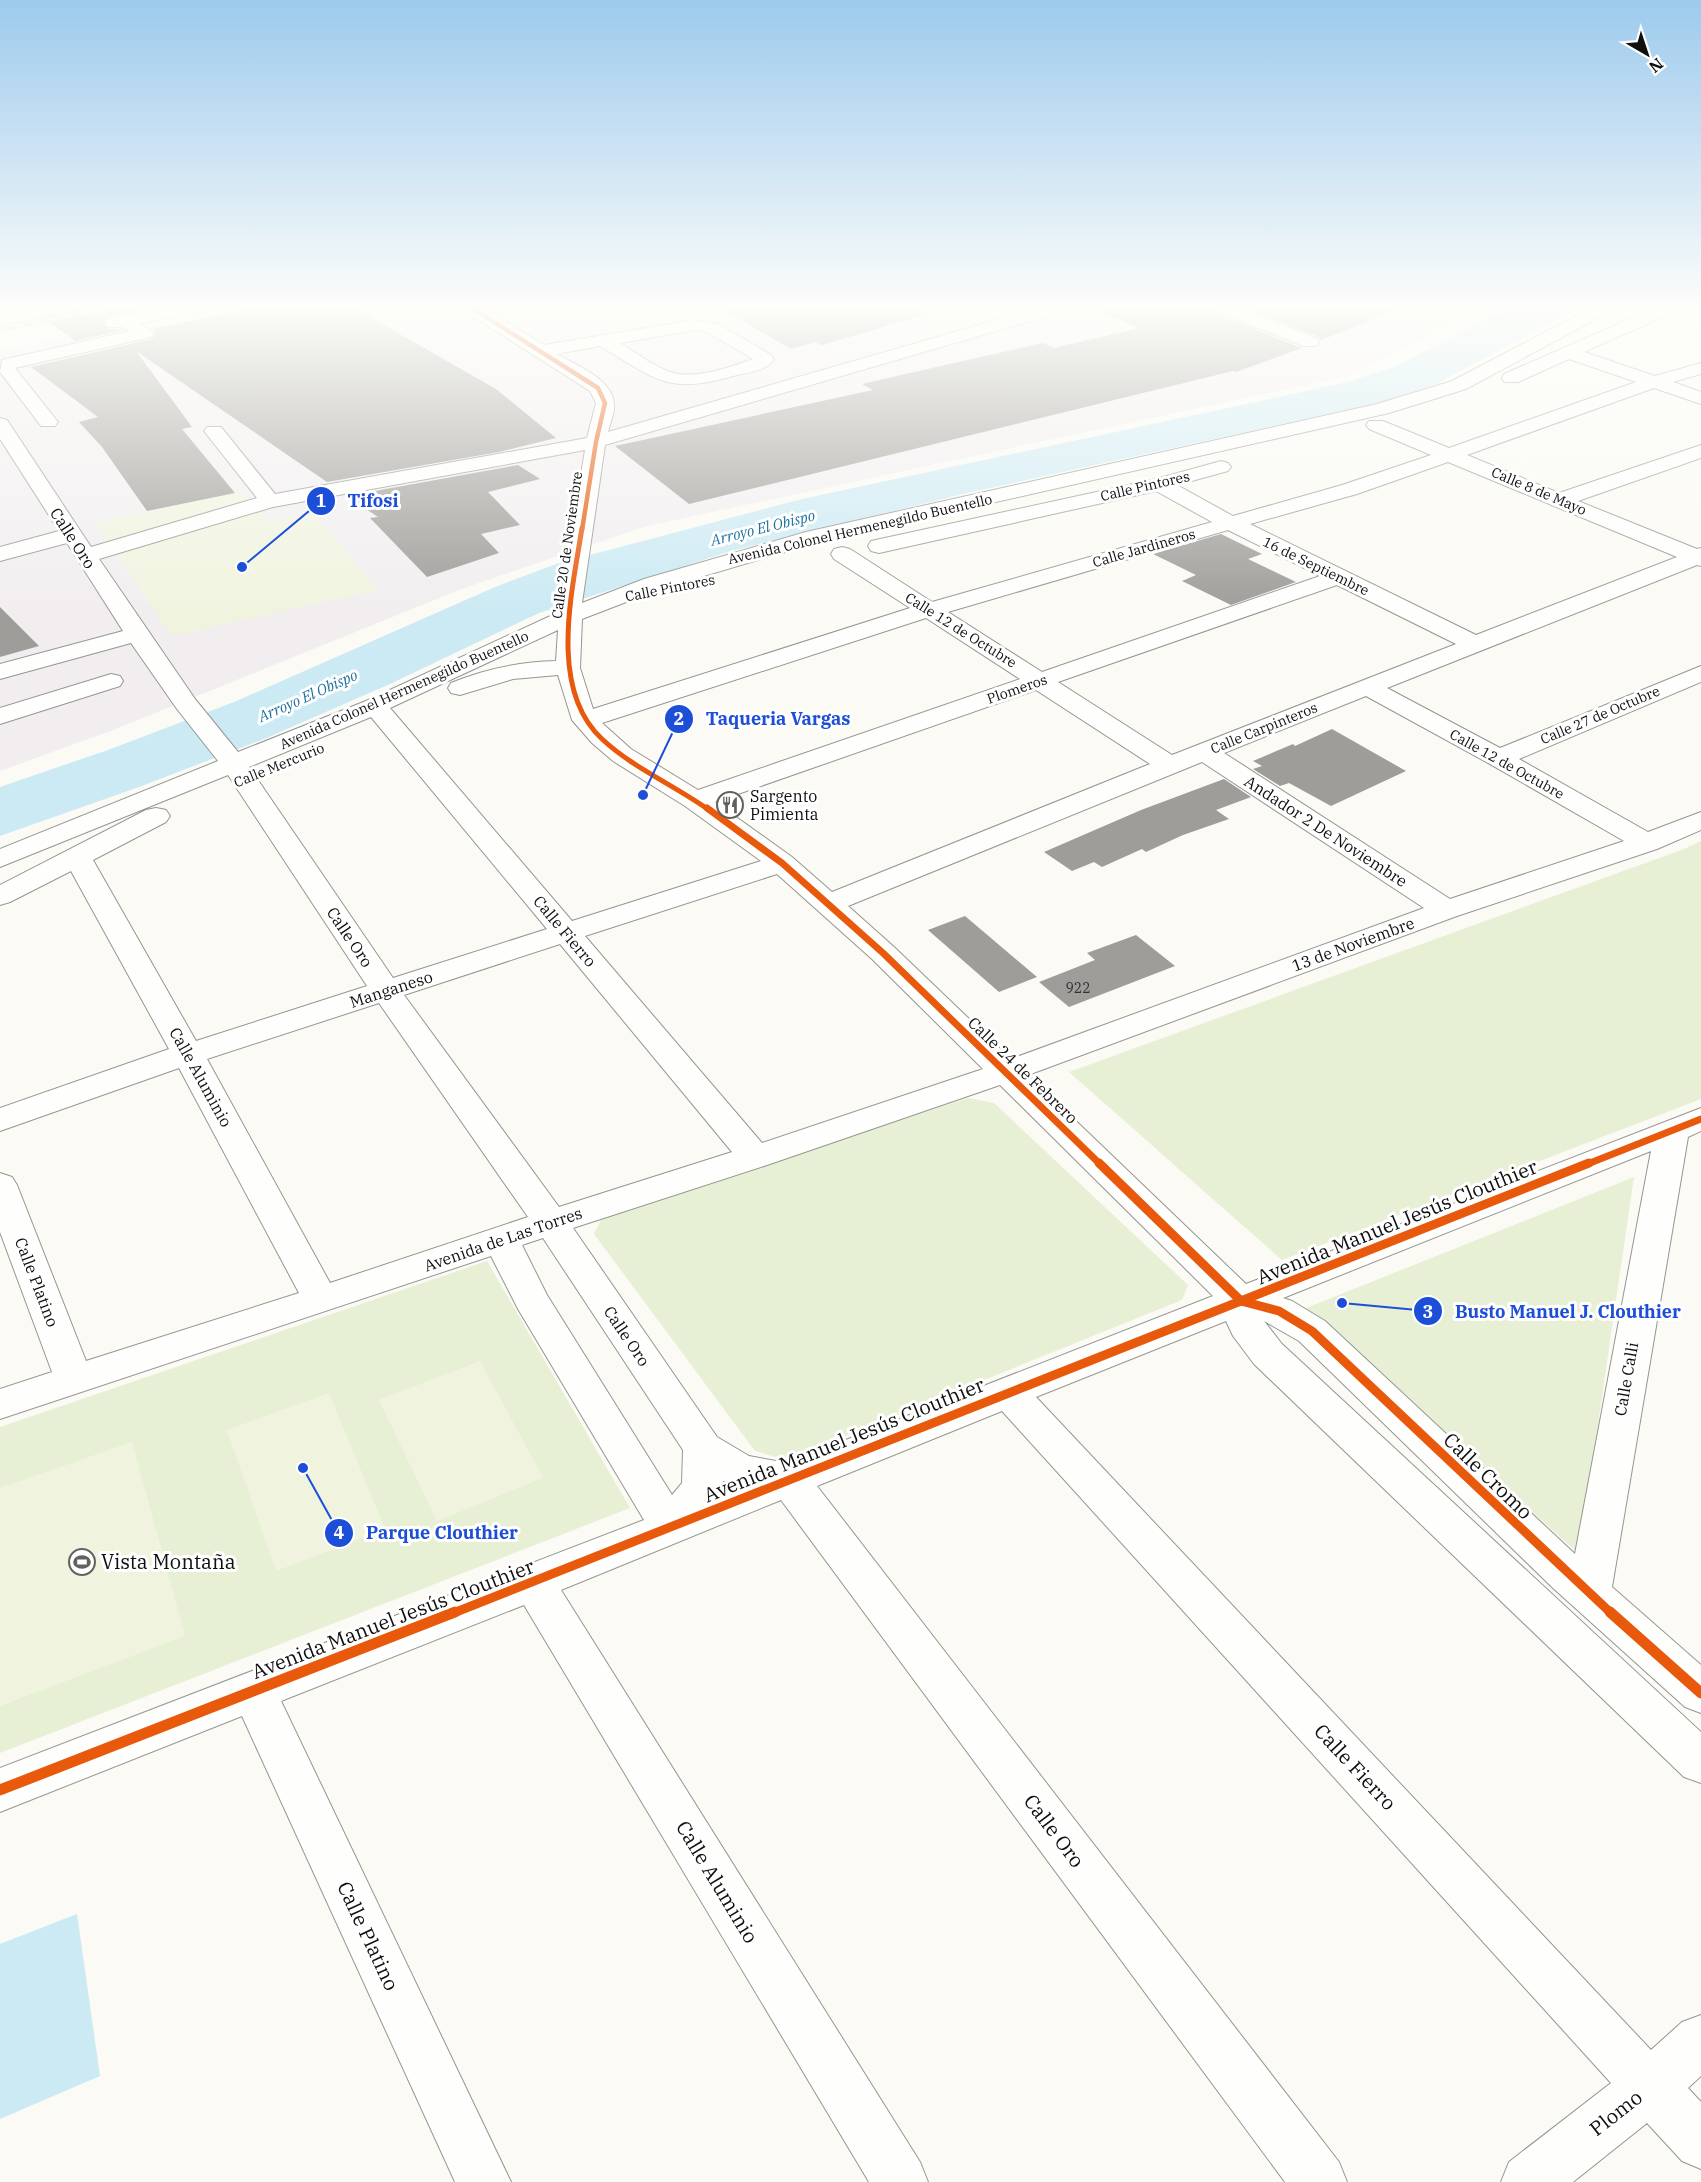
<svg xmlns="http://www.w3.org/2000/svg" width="1701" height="2182" viewBox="0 0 1701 2182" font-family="'IBM Plex Serif',serif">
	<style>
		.industrial { fill: #f2eef0 }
		.green { fill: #e7f0d5 }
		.pitch { fill: #f0f4df }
		.water { fill: #cceaf4 }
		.building { fill: #9f9d9a }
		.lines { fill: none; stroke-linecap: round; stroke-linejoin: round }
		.minor-casing { stroke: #959592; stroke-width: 2 }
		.major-casing { stroke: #83827f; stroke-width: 2 }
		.minor { fill: #fefefd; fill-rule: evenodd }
		.major { fill: #ece6da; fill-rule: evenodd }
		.rail-casing { stroke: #d7c6c8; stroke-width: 4 }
		.rail { stroke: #fff; stroke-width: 2; stroke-dasharray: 8; stroke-linecap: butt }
		.cycleway-far4-casing { stroke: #fff; stroke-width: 7 }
		.cycleway-far3-casing { stroke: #fff; stroke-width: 8 }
		.cycleway-far2-casing { stroke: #fff; stroke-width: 10 }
		.cycleway-far1-casing { stroke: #fff; stroke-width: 13 }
		.cycleway-casing { stroke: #fff; stroke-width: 15 }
		.cycleway-far4 { stroke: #e8590c; stroke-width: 4.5 }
		.cycleway-far3 { stroke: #e8590c; stroke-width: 5 }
		.cycleway-far2 { stroke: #e8590c; stroke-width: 7 }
		.cycleway-far1 { stroke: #e8590c; stroke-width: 9 }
		.cycleway { stroke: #e8590c; stroke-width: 11 }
		.labels { text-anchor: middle; stroke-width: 6; stroke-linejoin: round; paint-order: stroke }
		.far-street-label { font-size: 14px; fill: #0f0f0f; stroke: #fff }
		.number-label { font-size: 14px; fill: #333232 }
		.far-water-label { font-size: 15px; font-style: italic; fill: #1c719d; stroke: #fff }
		.street-label { font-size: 16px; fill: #0f0f0f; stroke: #fff }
		.poi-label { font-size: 16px; fill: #0f0f0f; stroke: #fff; text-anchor: start }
		.near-street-label { font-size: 20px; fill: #0f0f0f; stroke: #fff }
		.near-poi-label { font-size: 20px; fill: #0f0f0f; stroke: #fff; text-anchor: start }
		.leader { fill: none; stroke: #1d4ed8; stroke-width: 2 }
		.callout-dot { fill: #1d4ed8; stroke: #fff; stroke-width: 2 }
		.mark-label { font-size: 18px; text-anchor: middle; font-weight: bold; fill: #fff }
		.callout-label { font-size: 18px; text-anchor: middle; font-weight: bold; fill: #1d4ed8; stroke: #fff; stroke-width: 6; stroke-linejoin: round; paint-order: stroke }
	</style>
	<rect width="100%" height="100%" fill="#fbfaf4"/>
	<path class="industrial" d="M202,308h1283l-137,68 -701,150 -183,62 -351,142 -113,41v-420z"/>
	<g class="green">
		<path d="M1701,841v258l-419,161 -213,-188 615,-223z"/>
		<path d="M968,1098l26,5 194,182 -6,15 -396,160 -31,-9 -161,-217 8,-16z"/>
		<path d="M1634,1177l-55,377 -273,-246z"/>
		<path d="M487,1261l143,247 -630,245v-326z"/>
	</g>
	<g class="pitch">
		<path d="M240,491l29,30 44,-8 65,77 -206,46 -77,-113z"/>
		<path d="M480,1361l63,117 -106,43 -58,-121z"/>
		<path d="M329,1393l56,136 -109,42 -49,-141z"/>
		<path d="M132,1442l53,194 -185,70v-218z"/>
	</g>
	<g class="water">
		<path d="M1509,308h69l-140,75 -56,19 -419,92 -232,57 -192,62 -149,71 -126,55 -125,48 -139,49v-49l108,-37 126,-48 261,-115 61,-23 246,-65 542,-116 50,-16z"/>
		<path d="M77,1914l23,162 -100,43v-175z"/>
	</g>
	<g class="building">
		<path d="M75,308h71v1l-38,8 -5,5 5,7 15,1 -47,11 -32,-22 27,-5z"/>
		<path d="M250,308h104l142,81 60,49 -57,14 -172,30 -191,-131 56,76 -10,2 53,64 -88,18 -45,-64 -23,-25 19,-5 -67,-50 121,-28 4,-6 -4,-4z"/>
		<path d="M720,308h203l1,7 -102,30 -7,-3 -24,7z"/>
		<path d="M1093,308h121l3,6 85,34 -66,24 -3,-1 -544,133 -74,-58 258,-56 -11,-6 70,-16 111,-25 11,5 85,-20z"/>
		<path d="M1243,308h156v1l-78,31 -4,-4z"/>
		<path d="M518,465l22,14 -52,13 32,33 -39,9 18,19 -72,24 -57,-59 8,-1 -31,-21z"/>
		<path d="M1221,534l41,20 -14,5 48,23 -65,23 -49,-24 14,-6 -43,-21z"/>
		<path d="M0,607l39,39 -39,11z"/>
		<path d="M1332,729l74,42 -75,35 -42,-23 -9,3 -27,-17 9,-3 -9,-5 40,-17 2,2z"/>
		<path d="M1224,779l27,18 -35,13 13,9 -46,16 -37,17 -4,-3 -40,18 -8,-5 -22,9 -28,-19 97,-42z"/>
		<path d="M965,916l72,61 -38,15 -71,-62z"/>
		<path d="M1136,935l39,31 -106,41 -30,-25 56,-22 -8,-7z"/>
	</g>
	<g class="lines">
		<defs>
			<g id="minor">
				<path d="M39,308h34l-2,4 -6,1 -65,12v-10z"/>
				<path d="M165,308h32l-2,4 -55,11 14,10 -3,4 -136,31 43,54 -3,4h-14l-41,-54 2,-12 128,-29 -8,-4h-14l-3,-4 3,-4z"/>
				<path d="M464,308h19l61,37 151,-25 23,4 53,31 3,4c-8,12 -24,13 -37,16 -70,20 -78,6 -137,-29l-43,8c18,11 56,25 57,50 1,8 -4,20 -6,28l430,-124h25l-2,4 -456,133 -23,158 62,-24 162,-47 571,-128 75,-23 139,-73h20l-2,4 -143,77 -77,24 -570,129 -159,47 -78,30 -2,49 13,41 317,-101 -76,-49 -3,-5 3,-5 8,-2 8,2 82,53 280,-80 -56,-31 -277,62 -8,-2 -3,-5 3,-5 285,-62 65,-18 7,2 3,4 -3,4 -51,14 56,31 109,-31 89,-30 -62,-26 -3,-4 3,-4h14l66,27 187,-66 -67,-23 -51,23h-14l-2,-4 2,-4 151,-66h21l-2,4 -90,40 71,24 46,-13v11l-28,8 28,10v12l-47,-16 -187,67 92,38 142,-48v13l-123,43 119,48 4,-1v18l-4,-1 -310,123 113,60 201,-82v16l-182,77 129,73 53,-20v18l-44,19 -200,67 -429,159 218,209 455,-176v23l-13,6 -76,450 89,78v48l-16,-6 -132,-119 -254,-247 -35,-20 18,23 419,388v51l-17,-6 -430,-413 -21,-28 -7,-15 -190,76 615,653 31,-28 19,-7v61l-13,12 13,14v67l-19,-8 -35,-38 -74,59h-72l8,-20 102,-79 -609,-672 -185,75 522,676 8,20h-62l-504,-682 -220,90 359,572 8,20h-59l-345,-577 -243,96 230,481h-56l-213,-466 -242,96v-44l644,-248 -126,-211 -27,-53 -491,163v-30l52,-17 -52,-140v-59l12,4 5,8 69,176 213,-68 -120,-225 -179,63v-23l169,-59 -98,-178 -61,31 -10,3v-20l146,-75 10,-2 10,2 4,6 -4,6 -73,38 103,181 171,-55 -139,-211 -228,92v-18l218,-88 -41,-52 -46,-66 -131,36v-15l123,-33 -56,-88 -67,18v-14l59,-16 -59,-92v-21l7,2 84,127 166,-49 -53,-67 3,-4h14l54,67 312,-56 9,-35 -6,-12 -124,-79zM695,330l12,2 46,27c-22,8 -56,20 -79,14 -19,-5 -37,-20 -54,-30zM585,450l-26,162 -193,89 -128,51 -43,-53 -96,-140 174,-52zM1448,462l229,95 -201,78 -226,-111 107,-30zM1228,530l92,46 -278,96 -94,-60zM1337,585l119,59 -284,111 -114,-73zM926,618l94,61 -322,111 -67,-41 -29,-26zM558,630l-2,31c-37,1 -71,8 -105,22l-3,5 3,5 9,2 53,-16 45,-4 14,45 20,23 21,18 72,45 76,55 -189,60 -182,-213zM1036,690l114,74 -318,128 -40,-35 -77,-55zM1366,696l124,68 134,77 -174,58 -226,-146zM371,717l176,212 -154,49 -144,-211zM1202,762l222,146 -413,151 -117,-112 -46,-41zM777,874l95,85 111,110 -221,74 -177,-207zM560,944l172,208 -173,55 -155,-212zM379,1003l149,214 -198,66 -123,-224zM1000,1085l213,211 -426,167 -38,-7 -32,-19 -144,-209 194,-63zM1651,1151l-76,403 -250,-233 -33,-20 -9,-3zM543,1238l140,212 -1,33 -10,12 -125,-200 -25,-50zM723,1481h2l8,3 -12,5z"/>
				<path d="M1216,308h22l78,30 3,4 -3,4h-12l-86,-34z"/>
				<path d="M111,674l9,2 3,5 -3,5 -120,38v-16z"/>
			</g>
			<path id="major" d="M0,308h20l-2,4 -18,4z"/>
		</defs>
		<use href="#minor" class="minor-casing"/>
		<use href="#major" class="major-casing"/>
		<use href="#minor" class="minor"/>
		<use href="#major" class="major"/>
		<defs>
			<path id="rail" d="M0,330l107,-22"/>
		</defs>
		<use href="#rail" class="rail-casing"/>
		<use href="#rail" class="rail"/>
		<defs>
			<path id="cycleway-far4" d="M472,308l126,80 7,15 -9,39 -14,88"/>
			<path id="cycleway-far3" d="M582,528c-10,64 -34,161 20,211 31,29 72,46 107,71"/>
			<g id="cycleway-far2">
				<path d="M707,808l75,55 101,90 218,212"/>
				<path d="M1585,1165l116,-46"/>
			</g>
			<g id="cycleway-far1">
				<path d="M1099,1163l142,138 38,10 33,20 300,283"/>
				<path d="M451,1614l1138,-451"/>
			</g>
			<g id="cycleway">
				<path d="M1610,1612l91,81"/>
				<path d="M0,1790l455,-178"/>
			</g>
		</defs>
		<use href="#cycleway-far4" class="cycleway-far4-casing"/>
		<use href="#cycleway-far3" class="cycleway-far3-casing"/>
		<use href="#cycleway-far2" class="cycleway-far2-casing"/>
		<use href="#cycleway-far1" class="cycleway-far1-casing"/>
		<use href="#cycleway" class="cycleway-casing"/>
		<use href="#cycleway-far4" class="cycleway-far4"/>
		<use href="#cycleway-far3" class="cycleway-far3"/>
		<use href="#cycleway-far2" class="cycleway-far2"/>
		<use href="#cycleway-far1" class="cycleway-far1"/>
		<use href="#cycleway" class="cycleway"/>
	</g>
	<linearGradient id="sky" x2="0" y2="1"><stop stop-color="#9dcaed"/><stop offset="0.5" stop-color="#fdfdfa"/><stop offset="1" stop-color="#fdfdfa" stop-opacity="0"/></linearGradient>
	<rect width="1701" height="613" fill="url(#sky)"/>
	<defs>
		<symbol id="restaurant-ring" viewBox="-11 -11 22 22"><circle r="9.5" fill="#fff" stroke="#62615f" stroke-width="1.5"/><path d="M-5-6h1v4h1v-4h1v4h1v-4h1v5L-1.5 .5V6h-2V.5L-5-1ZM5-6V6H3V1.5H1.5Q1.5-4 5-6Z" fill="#62615f"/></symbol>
		<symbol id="stadium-ring" viewBox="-11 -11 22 22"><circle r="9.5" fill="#fff" stroke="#62615f" stroke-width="1.5"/><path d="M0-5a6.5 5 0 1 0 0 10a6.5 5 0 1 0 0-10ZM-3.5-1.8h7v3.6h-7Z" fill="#62615f"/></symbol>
	</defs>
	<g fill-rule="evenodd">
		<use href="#restaurant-ring" x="715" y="790" width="30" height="30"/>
		<use href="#stadium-ring" x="67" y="1547" width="30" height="30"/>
	</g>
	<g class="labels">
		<g class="far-street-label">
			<text transform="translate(1145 486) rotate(-13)" y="5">Calle Pintores</text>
			<text transform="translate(1539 491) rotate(23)" y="5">Calle 8 de Mayo</text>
			<text transform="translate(860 529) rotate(-13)" y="5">Avenida Colonel Hermenegildo Buentello</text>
			<text transform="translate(567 545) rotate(-82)" y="5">Calle 20 de Noviembre</text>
			<text transform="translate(1144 548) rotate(-16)" y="5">Calle Jardineros</text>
			<text transform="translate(1316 566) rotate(26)" y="5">16 de Septiembre</text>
			<text transform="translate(670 588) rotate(-11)" y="5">Calle Pintores</text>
			<text transform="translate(961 630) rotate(32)" y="5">Calle 12 de Octubre</text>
			<text transform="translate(1017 689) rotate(-19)" y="5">Plomeros</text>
			<text transform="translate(404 690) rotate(-24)" y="5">Avenida Colonel Hermenegildo Buentello</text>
			<text transform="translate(1600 715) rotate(-23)" y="5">Calle 27 de Octubre</text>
			<text transform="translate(1264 728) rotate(-22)" y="5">Calle Carpinteros</text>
			<text transform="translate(1507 764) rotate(29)" y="5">Calle 12 de Octubre</text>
			<text transform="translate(279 765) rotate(-22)" y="5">Calle Mercurio</text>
		</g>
		<g class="number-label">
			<text x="1078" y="993">922</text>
		</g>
		<g class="far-water-label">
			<text transform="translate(763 528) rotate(-14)" y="5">Arroyo El Obispo</text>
			<text transform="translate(308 696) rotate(-24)" y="5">Arroyo El Obispo</text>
		</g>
		<g class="street-label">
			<text transform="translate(73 538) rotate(57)" y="6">Calle Oro</text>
			<text transform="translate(1326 831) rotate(33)" y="6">Andador 2 De Noviembre</text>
			<text transform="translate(565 931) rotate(50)" y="6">Calle Fierro</text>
			<text transform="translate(350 937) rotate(56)" y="6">Calle Oro</text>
			<text transform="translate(1353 944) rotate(-20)" y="6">13 de Noviembre</text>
			<text transform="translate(391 989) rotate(-18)" y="6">Manganeso</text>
			<text transform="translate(1023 1070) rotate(44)" y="6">Calle 24 de Febrero</text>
			<text transform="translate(201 1077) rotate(61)" y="6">Calle Aluminio</text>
			<text transform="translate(503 1239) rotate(-19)" y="6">Avenida de Las Torres</text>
			<text transform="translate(37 1282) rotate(69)" y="6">Calle Platino</text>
			<text transform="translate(627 1336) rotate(56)" y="6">Calle Oro</text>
			<text transform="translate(1626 1379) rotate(-80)" y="6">Calle Calli</text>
		</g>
		<g class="poi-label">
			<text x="750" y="802">Sargento<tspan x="750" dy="18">Pimienta</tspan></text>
		</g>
		<g class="near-street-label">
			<text transform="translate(1397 1222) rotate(-22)" y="7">Avenida Manuel Jesús Clouthier</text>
			<text transform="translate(844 1440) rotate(-22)" y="7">Avenida Manuel Jesús Clouthier</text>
			<text transform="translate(1488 1476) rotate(44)" y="7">Calle Cromo</text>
			<text transform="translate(393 1619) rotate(-21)" y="7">Avenida Manuel Jesús Clouthier</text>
			<text transform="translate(1355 1767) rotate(47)" y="7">Calle Fierro</text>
			<text transform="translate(1054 1831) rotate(53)" y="7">Calle Oro</text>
			<text transform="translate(717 1882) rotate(59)" y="7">Calle Aluminio</text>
			<text transform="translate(368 1936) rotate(65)" y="7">Calle Platino</text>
			<text transform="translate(1616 2113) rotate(-38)" y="7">Plomo</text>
		</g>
		<g class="near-poi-label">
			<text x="101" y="1569">Vista Montaña</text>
		</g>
	</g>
	<path class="leader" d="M242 567L321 501M643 795L679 719M1342 1303L1428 1311M303 1468L339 1533"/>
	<g class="callout-dot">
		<circle cx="242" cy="567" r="6"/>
		<circle cx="643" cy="795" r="6"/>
		<circle cx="1342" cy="1303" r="6"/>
		<circle cx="303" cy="1468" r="6"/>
		<circle cx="321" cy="501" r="15"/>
		<circle cx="679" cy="719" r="15"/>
		<circle cx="1428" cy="1311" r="15"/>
		<circle cx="339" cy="1533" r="15"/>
	</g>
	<g class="mark-label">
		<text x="321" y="507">1</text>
		<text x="679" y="725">2</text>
		<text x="1428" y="1318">3</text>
		<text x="339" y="1539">4</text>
	</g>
	<g class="callout-label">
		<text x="373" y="507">Tifosi</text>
		<text x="778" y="725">Taqueria Vargas</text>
		<text x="1568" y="1318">Busto Manuel J. Clouthier</text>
		<text x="442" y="1539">Parque Clouthier</text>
	</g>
	<g transform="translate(1647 54) rotate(141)" stroke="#ffffff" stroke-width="4.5" paint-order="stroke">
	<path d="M0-4.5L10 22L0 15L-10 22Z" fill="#0f0f0f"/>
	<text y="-9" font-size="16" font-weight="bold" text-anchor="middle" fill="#0f0f0f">N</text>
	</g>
</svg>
